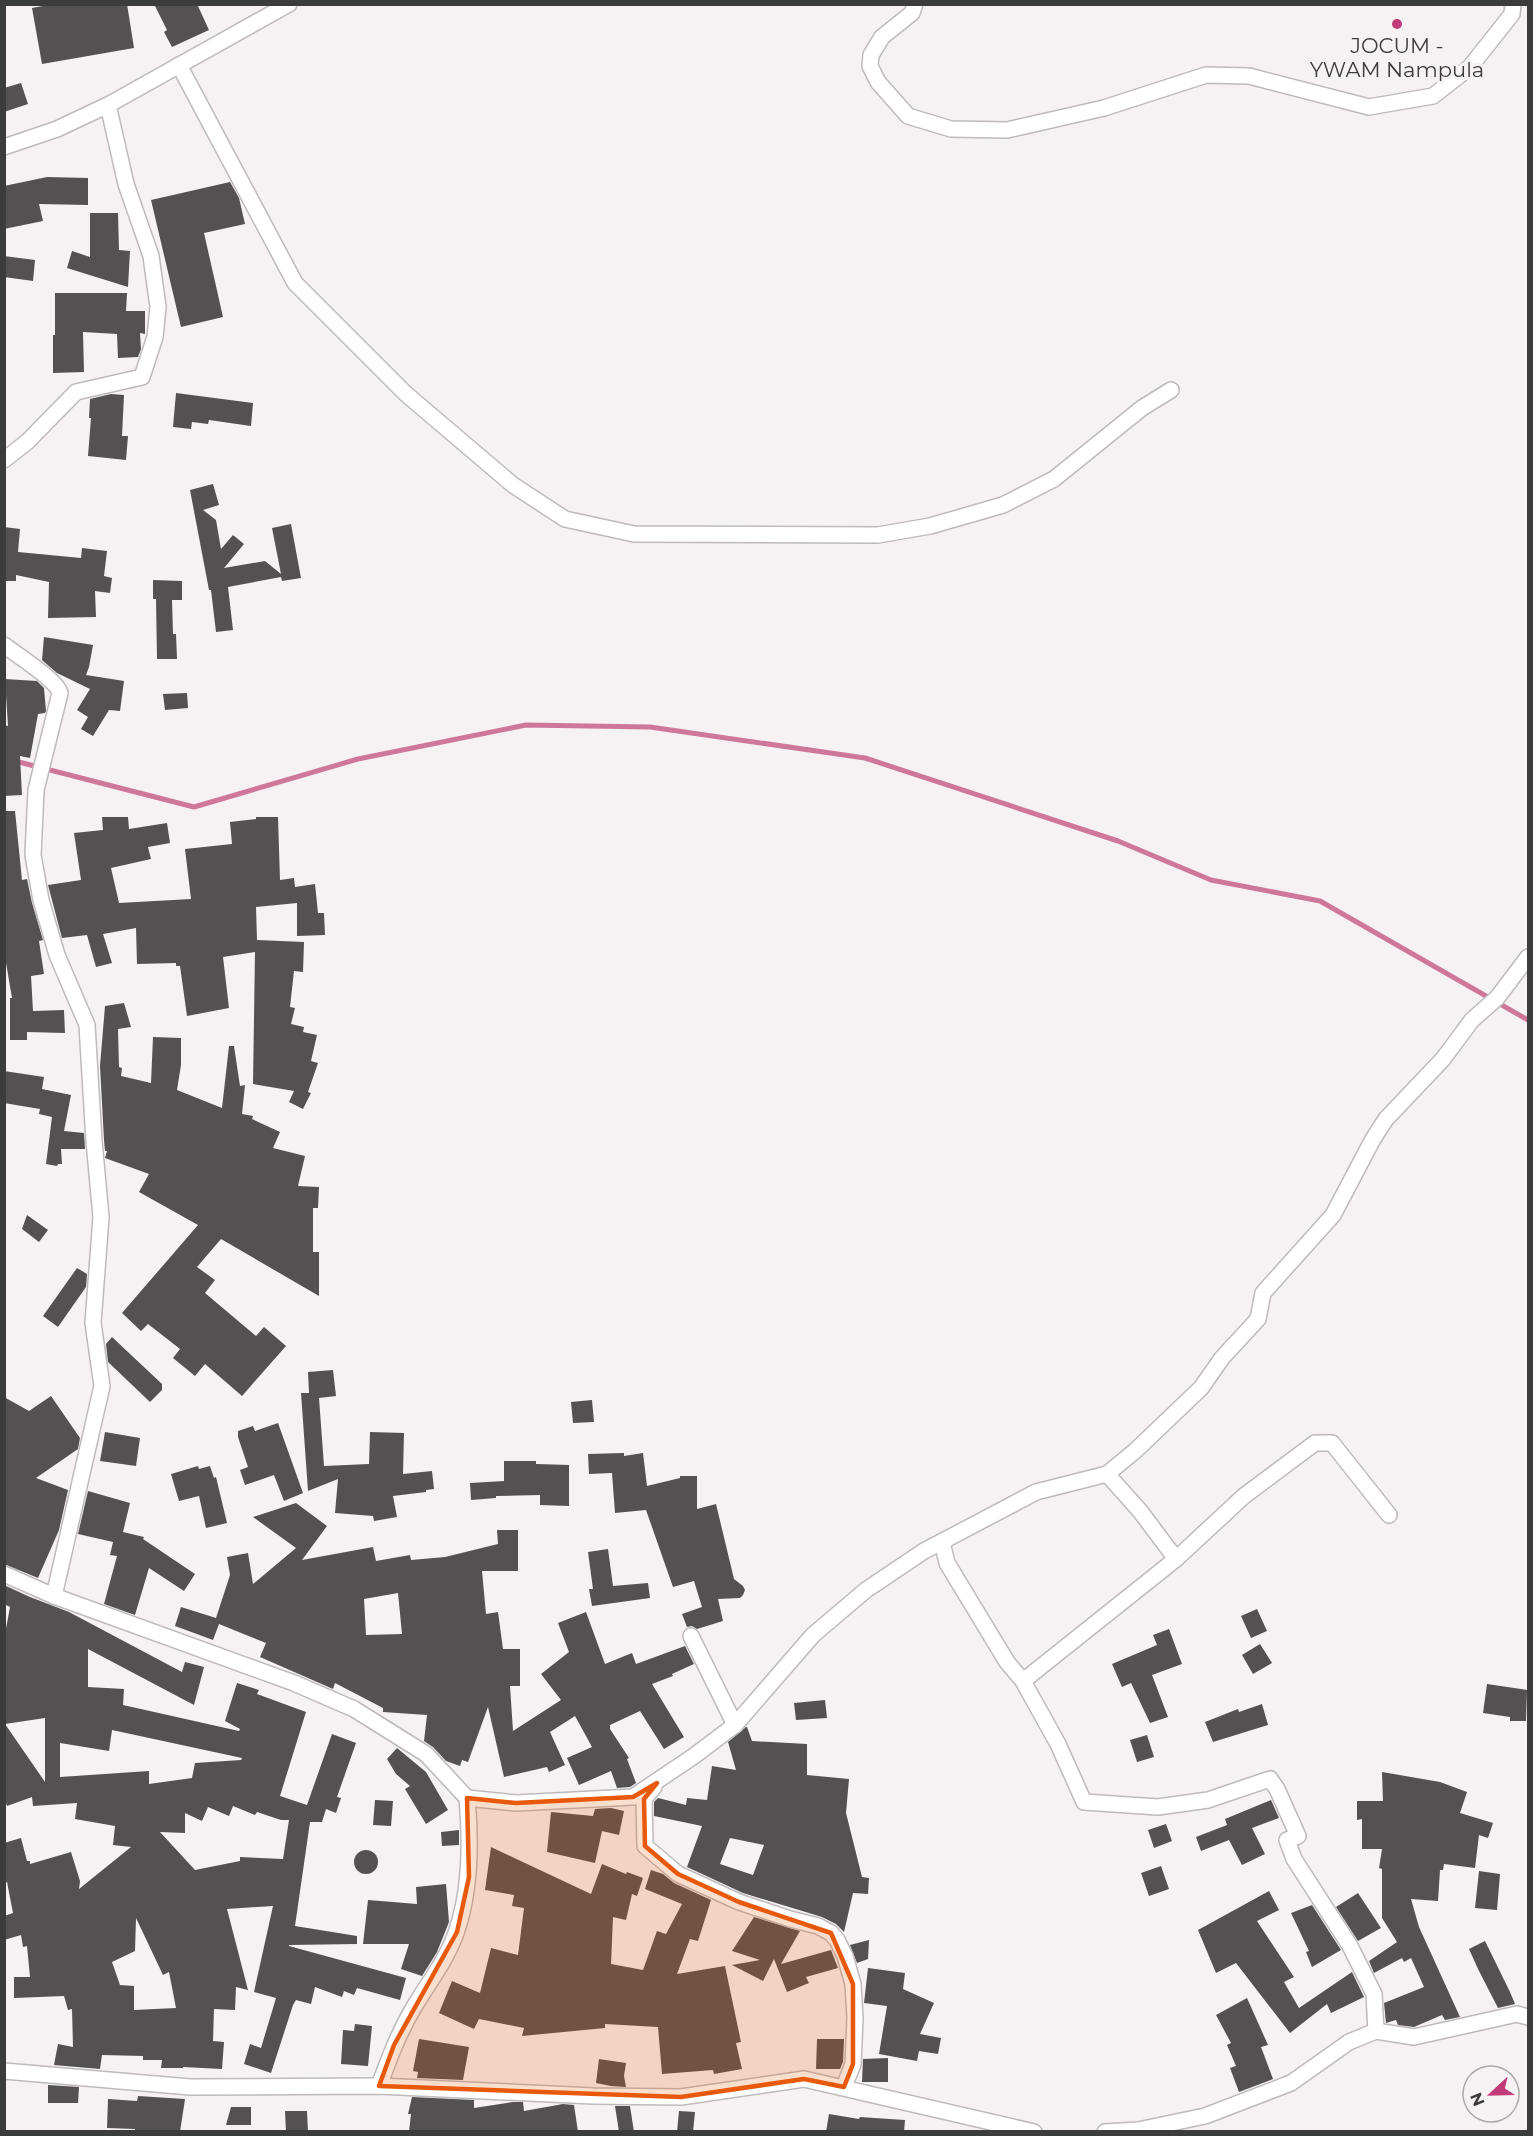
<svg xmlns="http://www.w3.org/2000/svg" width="1533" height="2136" viewBox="0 0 1533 2136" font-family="Montserrat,sans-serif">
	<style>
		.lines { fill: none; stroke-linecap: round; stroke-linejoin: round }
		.stream { stroke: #cf7799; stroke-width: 5 }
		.building { fill: #545152; fill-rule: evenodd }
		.minor-casing { stroke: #bebabb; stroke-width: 18 }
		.minor { stroke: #fff; stroke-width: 15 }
		.marked { fill: #e8590c; fill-opacity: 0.2; stroke: #e8590c; stroke-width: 4.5; stroke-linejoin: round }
		.poi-dot { fill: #c13a79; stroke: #f6f2f3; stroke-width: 2 }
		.labels { text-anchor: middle; stroke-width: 6; stroke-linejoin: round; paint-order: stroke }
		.poi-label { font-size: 21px; fill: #3d3c3c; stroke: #f6f2f3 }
	</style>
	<rect width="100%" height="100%" fill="#f6f2f3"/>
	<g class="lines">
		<path class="stream" d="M15,761l179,46 164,-48 168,-34 124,2 215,31 253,83 93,39 109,21 208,119"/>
	</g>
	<g class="building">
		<path d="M53,4h74l7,44 -92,16 -10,-56z"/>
		<path d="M154,4h43l12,26 -37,17 -8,-15 3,-2z"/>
		<path d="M21,83l7,21 -24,8v-24z"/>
		<path d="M47,177l41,1v27l-49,-1 4,17 -39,8v-43z"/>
		<path d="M230,182l9,16 6,26 -41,9 19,84 -42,10 -30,-127z"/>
		<path d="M90,213h28l1,37 11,1 -2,36 -61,-19 5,-17 18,6z"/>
		<path d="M4,256l31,4 -2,21 -29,-4z"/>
		<path d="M55,293h72l-1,18h19v23l-5,-1 1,16 -3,8 -20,1 -1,-24 -34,-2 1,40 -31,1v-38h2z"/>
		<path d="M176,393l77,10 -2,23 -42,-6 -1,4 -16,-2 -1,7 -18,-2z"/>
		<path d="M111,394l13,1 -2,41h6l-2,24 -38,-4 3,-38h-2l1,-19z"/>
		<path d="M213,484l6,21 -16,5 13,10 5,29 12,-14 11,9 -20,24 41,-7 16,13 -9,-46 19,-4 10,54 -19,3 -1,-4 -53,10 5,43 -17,2 -5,-42h-2l-19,-100z"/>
		<path d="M4,527l16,2 -2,23 63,6 1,-10 25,3 -3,25 8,2 -2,15 -15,-2 1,26 -48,1 1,-36 -33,-7v6h-12z"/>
		<path d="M153,580l29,1v19h-10l1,34h3l1,25h-20l-1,-60h-3z"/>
		<path d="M44,637l49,8 -4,22 -3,8 38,6 -4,30 -11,-1 -16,26 -12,-7 7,-12 -11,-7 13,-21 -33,-16 -15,-13z"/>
		<path d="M5,679l32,2 7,7 2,23 -1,2 -7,1 -8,44 -10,-2 2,39 -18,1v-71l4,1z"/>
		<path d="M187,693l1,15 -23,2 -2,-16z"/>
		<path d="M4,811h11l7,69 5,-1 5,24 11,37 -4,1 5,33 -13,2 2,35 31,-1 1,23 -38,-1v8h-17v-42h2l-8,-47z"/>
		<path d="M102,817h26l1,12 38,-6 3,20 -22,4 3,12 -40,9 8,35 72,-4 -6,-50 47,-5 -2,-22 26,-3v-2h22l2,63 14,-2 1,9 20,-3 3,29h6l1,22 -28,1v-33l-41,4 1,33 47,2 -1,30 -9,-1 -4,36 5,1 -4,16 13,3 -1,5 14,3 -6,26 7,2 -10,29 3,1 -8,16 -14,-7 5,-11 -41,-7 2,-132 -32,5 6,51 -42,8 -7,-50h-4v-3l-39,1 -1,-36 -33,6 9,29 -16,4 -9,-32 -25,3 -14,-53 33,-5 -7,-47 29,-3z"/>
		<path d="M124,1003l7,24 -13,2 1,38 3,1 -1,8 30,7 2,-46 28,1v27l-4,25 45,18 7,-62h5l6,40 5,-1 -3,29 11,2 -1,3 28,13 -7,16 32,8 -7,30 21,1 -1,21h-5v44h6v44l-98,-57 -24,28 18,13 -10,13 51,43 8,-9 22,19 -44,50 -37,-32 -10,12 -22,-18 7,-9 -32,-25 -7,7 -19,-18 76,-88 -59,-33 10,-18 -44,-16 2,-7h-2l-1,-11 -4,-74 5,-60z"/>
		<path d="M4,1071l40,6 -2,12 29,6 -7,36 20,2 1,16h-24l1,15h-4l-1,2 -11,-2 6,-47 -13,-3 1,-5 -36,-6z"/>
		<path d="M27,1215l21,15 -9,12 -17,-13z"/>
		<path d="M77,1268l10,6 -1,13 -28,40 -15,-11z"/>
		<path d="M112,1337l50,47v6l-12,12 -42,-40 -2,-18z"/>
		<path d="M333,1370l3,26 -17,2 5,68 45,-2 1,-32 34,1 -1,41 29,-3 2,18 -8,1v2l-33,4 4,21 -23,4 -1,-5 -38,-3 3,-34 -30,12 -7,-98h8l-1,-21z"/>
		<path d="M51,1396l29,42 -2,11 -42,29 32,12 -9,40 -21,48 -34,-14v-167l25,14z"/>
		<path d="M592,1400l2,22 -21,1 -2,-21z"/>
		<path d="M278,1423l25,70 -19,8 -10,-26 -29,10 -5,-15 8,-3 -10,-30v-6l15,-5 2,5z"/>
		<path d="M105,1432l35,6 -4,28 -36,-5z"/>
		<path d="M624,1453v3l19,-3 4,33 33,-8v-2h17v33l19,-5 18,75 9,7 2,4 -2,5 -3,3 -22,1 5,22 -26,8 -5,-3 -5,1 -5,-13 20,-7 -8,-26 -21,6 -27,-77 -31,3 -3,-40 -23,1 -1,-20z"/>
		<path d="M504,1461h32v3l33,1v41l-29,-1v-10l-44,1v2l-25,2 -1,-17 34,-2z"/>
		<path d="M198,1466l1,3 11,-3 4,12 2,-1 11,46 -21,5 -7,-32 -20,5 -8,-27z"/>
		<path d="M88,1491l42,12 -7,29 21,5 -1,2 52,35 -11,17 -35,-23 -14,47 -31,-11 13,-48 -7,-1 3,-13 -35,-8z"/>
		<path d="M296,1503l31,23 -25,34 71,-13 3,14 34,-6 1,5 34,-3 53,-13 -1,-14h21v41h-36l4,43 12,-2 5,37h17v37h-10l3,45 48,-31 -20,-26 28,-22 -11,-29 28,-11 19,52 27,-11 4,11 49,-18 9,18 -22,10 1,2 -21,8 32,53 -20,12 -24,-38 -30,14v4l19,29 -2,1 9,24 -6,4 -13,1 -6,-17 -32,14 -12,-27 25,-11 -17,-31 -25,16 15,33 -16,7 -2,-5 -43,10 -16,-70 -20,55 -6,-2 -2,6 -14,-5 -13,-14 -9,-6 3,-26 -44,-3v-4l-48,-25 -2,6 -73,-32 6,-14 -47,-19 -6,16 -38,-14 6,-19 35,11 14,-43 -3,-18 21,-4 5,31 43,-36 -43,-31zM398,1593l4,41 -36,1 -2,-36z"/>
		<path d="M608,1549l5,37 35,-3 2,15 -58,8 -3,-17h4l-5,-37z"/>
		<path d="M4,1585l26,12 39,15 113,60 3,-10 19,5 -10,38 -106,-56v38l36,2 -1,16 116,26 1,-2 -15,-8 12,-38 22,7 -2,4 49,18 -26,84 27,9 25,-71 24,9 -19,54 4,1 -5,15 -10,-4 -4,13h-12l-15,104 62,10v8l-68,1v1l117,32 -6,22 -43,-12 -3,7 -10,-4 -2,6 -27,-10 -4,17 -15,-4 -3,5 -22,68 -27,-9 6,-20 11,4 15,-50 -22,-6 19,-86 -46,3 21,81 -12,-3 -1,23 -21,-1 -1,32 11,1 -2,27 -39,-2v1h-22l1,-8h-19v-4l-41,-1 -2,14 -46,-4 4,-21 15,3 -1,-38 -4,1 -4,-14 -50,2v-21h16l-3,-31 -4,1 -2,-12 -17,5v-24l9,-3 -6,-31 -3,1v-40l17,-5 6,23h3v3l41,-12 9,29 -1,8 52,-42 -18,-2 2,-19 -40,-7 2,-16 -44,3 -1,-9 -25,9 -3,-9v-158l6,-32 -6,-3zM45,1718v64l-40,-58zM112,1730l130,28 -1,2 -46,3 -3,15 -43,6v-13l-89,6v-34l49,8zM233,1806l22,9 2,-3 24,8h8l-6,39 -43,-2v4l-45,9 -35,-38 25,1v-20l17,8 6,-14 21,9zM136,1918l27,57 6,-3 7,36 -42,2v-24l-14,-1 -8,-23 23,-11z"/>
		<path d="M1257,1609l10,22 -16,7 -10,-22z"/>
		<path d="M1169,1629l13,35 -30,11 16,42 -18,6 -19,-40 -9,4 -10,-23 45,-19 -4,-10z"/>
		<path d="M1260,1644l12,19 -19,11 -11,-19z"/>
		<path d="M1487,1684l40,6 -1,31h-16v-4l-27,-4z"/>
		<path d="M825,1700l2,18 -31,2 -2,-17z"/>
		<path d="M1262,1704l6,21 -55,17 -8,-20 33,-13 1,3z"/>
		<path d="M746,1727h1l5,14 55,3v31l42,4 -3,34 16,64 7,1 -1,16 -15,-1 -9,39 -8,-8 -14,-7 -79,-24 -56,-26 15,-41 -48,-10v-14l4,-4 28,7 1,-7 20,2 5,-34 24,4 -8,-28zM730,1838l34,7 -11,30 -33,-11z"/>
		<path d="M1147,1735l7,22 -17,5 -7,-22z"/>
		<path d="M397,1748l29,24 22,38 -22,14 -21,-35 5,-3 -14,-12 -9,-15z"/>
		<path d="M1382,1772l58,10 27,10 -7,21 33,10 -5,15 -9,-3 -4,33 -31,-4 -1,6h-3l-2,31 -27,-2 8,28 41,90 -15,3 -3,-5 -28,12 -16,-2 -2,-5 -10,3 -2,-20 40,-16 -13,-29 -7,4 -2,-4 -28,15 -5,-12 28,-19 -15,-24v-49l-3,-1 3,-19h-20v-30l-5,1v-19h26z"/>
		<path d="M375,1800l18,1 -2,25 -18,-1z"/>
		<path d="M1271,1800l8,18 -27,10 13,26 -23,11 -13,-25 -28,11 -5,-14 31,-12 -2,-6z"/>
		<path d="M611,1808l13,3 -5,24 -17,-4 -7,32 -48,-11 4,-40 42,4 2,-7z"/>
		<path d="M1166,1824l6,17 -18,7 -6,-18z"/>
		<path d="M459,1830v15l-17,1 -1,-14z"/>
		<path d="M491,1847l100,47 11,-30 24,10 1,-2 16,6 -6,18 -5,-2 -6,26 -13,-3 -2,47 32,6 14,-39 9,3 16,-30 -37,-15 6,-19 12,4 11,9 37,17 -13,41 -8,-2 -13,35 48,-8 16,76 -5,1 6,26 -28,5 -1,-4 -51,4 -4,-47 -53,-3v4l-83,8 2,-8 -45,-9 -5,10 -35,-16 13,-32 28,12 11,-45 27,7 6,-47 -12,-2 2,-11 -29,-5z"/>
		<circle cx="366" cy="1862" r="12"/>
		<path d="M1161,1866l8,23 -20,7 -8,-23z"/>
		<path d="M1479,1871l21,3 -3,36 -22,-2z"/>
		<path d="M446,1884l3,38 -12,30 -15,24 -21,-7 8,-25h-46l5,-44 49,4 -1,-17z"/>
		<path d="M1269,1891l10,19 -22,11 37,56 -10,5 15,26 53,-36 12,25 -33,16 -4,-9 -37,29 -54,-70 -20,10 -18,-43z"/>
		<path d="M1358,1893l23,35 -23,13 -22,-34z"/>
		<path d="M1312,1905l29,45 -29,17 -6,-15 3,-1 -18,-38z"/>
		<path d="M754,1917l46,14 -19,33 50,-14 7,18 -32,9 3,6 -22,9 -13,-33 -11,22 -31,-16 28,-5 -28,-9z"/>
		<path d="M869,1940l-1,19 -11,4 -7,-18z"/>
		<path d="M1485,1941l25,51 5,12 -17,4 -20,-39 -9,-20z"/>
		<path d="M868,1968l37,5 -2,16 31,14 -14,31 21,4 -3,16 -19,-3 -2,10 -38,-7 8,-48 -23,-3z"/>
		<path d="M1247,1998l21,47 -7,2 12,32 -34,13 -9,-24 6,-2 -9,-21 4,-2 -15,-28z"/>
		<path d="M355,2024l17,2 -4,40 -27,-2 2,-34 11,1z"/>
		<path d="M419,2039l50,8 -6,33 -46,-2 1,-6 -5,-1z"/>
		<path d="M817,2039h27l-1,23 -3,7h-24z"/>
		<path d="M888,2058v24h-26l1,-23z"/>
		<path d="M599,2059l27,4 -2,13 2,11 -15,-1 -15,-3z"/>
		<path d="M48,2085l31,2 -1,16h-30z"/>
		<path d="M138,2096l47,3 -5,33h-45v-3l-28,-1 1,-29 29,2z"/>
		<path d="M412,2097l62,3v8l39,-6h10l1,9 39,-7 11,1 4,27h-169l2,-18h-3z"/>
		<path d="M615,2106h15l4,26h-15z"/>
		<path d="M231,2107h20v18h-25z"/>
		<path d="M285,2111h22l1,21h-22z"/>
		<path d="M679,2111l16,1 -2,20h-16z"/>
		<path d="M829,2114l30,5 1,-2 45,3 -1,12h-78z"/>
	</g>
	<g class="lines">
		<defs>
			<g id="minor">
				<path d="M915,4l-3,9 -30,24 -11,18 -1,11 8,16 30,34 43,13 56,1 97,-22 102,-33 43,1 120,31 64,-11 37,-29 42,-53 1,-10"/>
				<path d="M179,65l116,218 111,111 107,91 52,34 69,15 244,1 52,-9 73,-21 51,-26 88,-71 29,-18"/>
				<path d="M4,147l53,-18 51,-24 181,-101"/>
				<path d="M4,460l23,-18 49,-50 66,-15 13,-40 3,-30 -7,-51 -25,-72 -18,-79"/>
				<path d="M4,645c13,10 53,35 56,48l-24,97 -3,65 8,45 16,55 30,70 7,116 7,76 -8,106 9,63 -48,210"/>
				<path d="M942,1542l5,21 60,99 16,19 35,63 26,58 74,5 50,-7 62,-21 7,10 21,47 -11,4 7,19 56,87 24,48 2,37"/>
				<path d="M1176,1559l68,-63 71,-53h17l57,72"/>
				<path d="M4,1574l50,22 240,87 60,26 72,45 41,44c4,44 4,90 -10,132 -9,28 -28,52 -43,77 -15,25 -25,52 -35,79"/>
				<path d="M691,1636l44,89"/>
				<path d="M1023,1681l153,-122 -36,-48 -33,-37"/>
				<path d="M654,1787l-10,12 1,47 33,28 61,28 51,17 28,7 13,7 6,7 8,16 8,28 2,34 -2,46 -9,23"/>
				<path d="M467,1798l49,5 117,-6 61,-41 41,-31 78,-90 53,-45 58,-39 112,-59 71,-18 28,-23 66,-63 21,-30 36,-39 5,-26 70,-78 40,-76 13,-20 57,-60 29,-39 25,-22 31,-41"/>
				<path d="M4,2071l186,16 189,-1 214,10 88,1 123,-18 230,53"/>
				<path d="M1105,2132l33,-2 67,-14 86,-33 58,-41 27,-11 38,6 103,-23 11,3"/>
			</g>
		</defs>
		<use href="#minor" class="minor-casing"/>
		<use href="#minor" class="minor"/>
	</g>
	<path class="marked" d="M657,1783l-13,16 1,47 33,28 61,28 92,31 22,51v80l-9,23 -40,-8 -123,18 -302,-11 15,-41 63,-113 12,-55 -2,-79 49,5 117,-6z"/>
	<circle class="poi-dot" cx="1397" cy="24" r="6"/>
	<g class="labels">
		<g class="poi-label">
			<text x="1397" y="53">JOCUM -<tspan x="1397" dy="24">YWAM Nampula</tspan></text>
		</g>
	</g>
	<rect width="1533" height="2136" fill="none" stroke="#3d3c3c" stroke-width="12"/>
	<g transform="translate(1491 2094) rotate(248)"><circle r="28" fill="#f6f2f3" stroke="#aca9aa" stroke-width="1.5"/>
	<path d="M0-4.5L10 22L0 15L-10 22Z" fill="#c13a79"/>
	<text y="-9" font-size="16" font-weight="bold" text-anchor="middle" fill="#3d3c3c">N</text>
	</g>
</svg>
